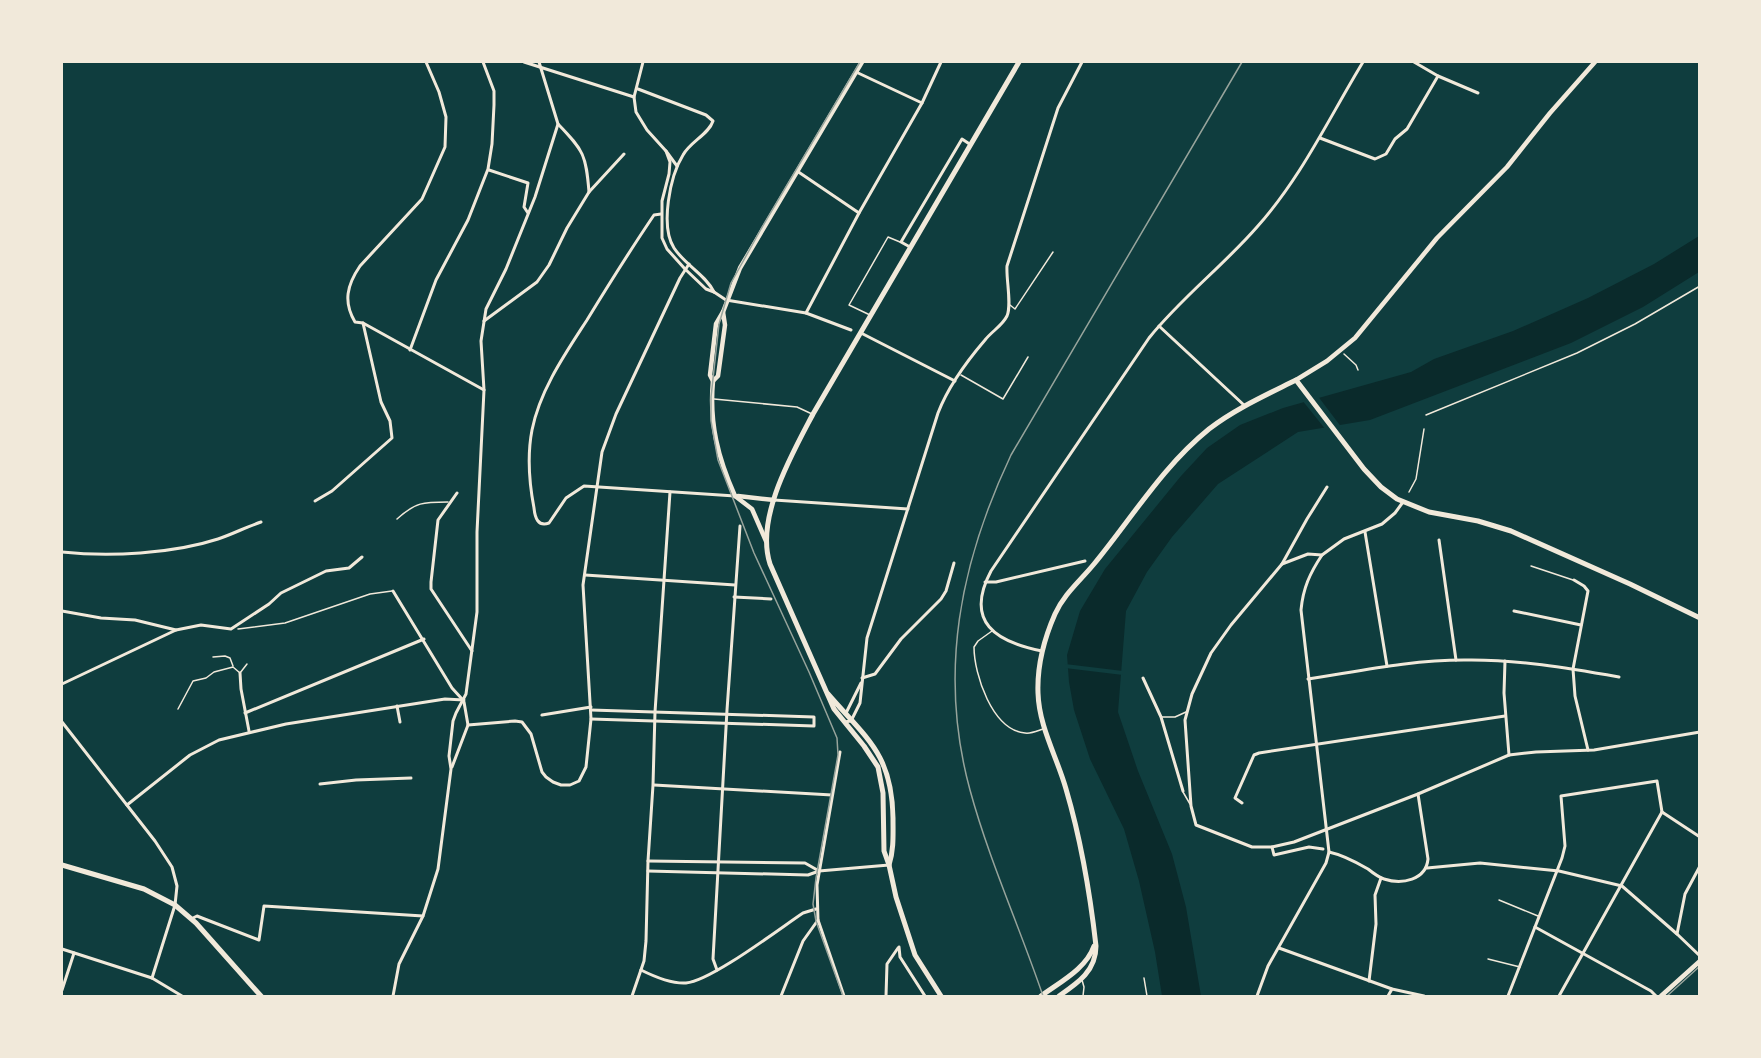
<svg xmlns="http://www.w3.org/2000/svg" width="1761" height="1058" viewBox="0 0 1761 1058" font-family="'Archivo Narrow',sans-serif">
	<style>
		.water { fill: #0a2a2b }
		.pier { fill: #0f3d3e }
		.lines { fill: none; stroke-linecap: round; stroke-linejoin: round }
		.service { stroke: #f1e9da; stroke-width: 1.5 }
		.minor { stroke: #f1e9da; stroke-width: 3 }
		.tertiary { stroke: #f1e9da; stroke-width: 4.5 }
		.primary { stroke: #f1e9da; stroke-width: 5 }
		.tram { stroke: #97a49c; stroke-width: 1.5 }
		.rail { stroke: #97a49c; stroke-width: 1.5 }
	</style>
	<rect width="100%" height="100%" fill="#0f3d3e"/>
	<path class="water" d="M1699,236v36l-56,35 -72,36 -201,77 -72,12 -80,52 -46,53 -25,35 -21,39 -8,101 20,59 34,83 14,53 15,89h-39l-7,-44 -16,-71 -15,-52 -34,-70 -16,-49 -5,-28 -2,-27 13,-44 25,-42 76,-93 26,-28 33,-23 43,-17 128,-36 23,-13 79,-28 75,-33 66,-34z"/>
	<g class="pier">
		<path d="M1317,395l25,33 -16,2 -24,-30z"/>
		<path d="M1065,664l58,7v4l-58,-7z"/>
	</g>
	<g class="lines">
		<g class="service">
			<path d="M1010,305l5,4 38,-57"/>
			<path d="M870,315l-21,-10 39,-68 12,5"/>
			<path d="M1344,354l12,11 2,5"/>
			<path d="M961,375l42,24 25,-42"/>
			<path d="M714,399l83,8 15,7"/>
			<path d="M1426,415l151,-62 58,-29 65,-38"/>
			<path d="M1409,492l7,-13 8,-50"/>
			<path d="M397,519c19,-17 26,-17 51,-17"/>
			<path d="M1531,566l42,14"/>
			<path d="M238,629l47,-6 85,-29 22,-3"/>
			<path d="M992,631l-14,10 -4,6c0,27 18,83 51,86 6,1 12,-2 18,-4"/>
			<path d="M213,657l12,-1 5,2 3,8"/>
			<path d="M178,709l15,-28 13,-3 8,-6 19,-5 7,6 7,-9"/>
			<path d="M1162,717h13l11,-5"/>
			<path d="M1183,792l7,12"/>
			<path d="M1499,900l39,16"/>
			<path d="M1488,959l32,8"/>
			<path d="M1144,978l3,18"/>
			<path d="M1082,980l2,7 -1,9"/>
		</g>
		<g class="minor">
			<path d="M426,62l13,30 7,25 -1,30 -23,52 -62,67c-13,19 -17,36 -5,56l8,1 121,67"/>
			<path d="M524,62l110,35"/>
			<path d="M643,62l-9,35 2,15 11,18 19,21 11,15"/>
			<path d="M1414,62l24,14 40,17"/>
			<path d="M856,72l66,31"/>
			<path d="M638,89l68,26 7,6c-4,13 -23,21 -30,34 -13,21 -23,71 -9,93 11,17 31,26 40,44"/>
			<path d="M558,124c26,27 28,31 31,68"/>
			<path d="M1320,138l55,21 11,-5 9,-15 12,-10 31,-53"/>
			<path d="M666,151l4,11 -1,12 -7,27v37l5,11 18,20 21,20 8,3 12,8 80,13 45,17"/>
			<path d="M489,170l39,13 -4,24 4,6"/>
			<path d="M797,171l62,42"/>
			<path d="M661,214l-7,1c-23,34 -45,69 -67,105 -22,34 -47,70 -55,110 -5,26 -3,52 2,78 1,10 4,19 15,15l17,-25 18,-12 151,10"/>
			<path d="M910,247l-9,-5 61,-103 9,6"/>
			<path d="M806,313l53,-100 63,-110 19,-41"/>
			<path d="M484,321l53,-39 12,-17 18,-37 22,-36 35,-38"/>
			<path d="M1159,326l86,80"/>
			<path d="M861,333l94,48"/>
			<path d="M410,350l26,-70 32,-60 20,-51 4,-25 2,-39v-14l-11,-29"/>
			<path d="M1327,487l-20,32 -25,45 -51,61 -20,28 -19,41 -7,26 6,86 5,19 56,22h20l22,-5 124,-48 91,-39 27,-3 58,-2 106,-18"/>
			<path d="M457,493l-19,27 -7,62v7l41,62"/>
			<path d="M774,500l134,9"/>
			<path d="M315,501l17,-10 60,-53 -2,-17 -9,-19 -18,-79"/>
			<path d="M1365,532l22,134"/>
			<path d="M1439,540l17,120"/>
			<path d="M62,552c47,5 110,2 156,-13 15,-5 28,-12 43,-17"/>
			<path d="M1282,564l26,-10 14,1 22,-16 38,-15 13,-11 8,-11"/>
			<path d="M585,575l150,10"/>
			<path d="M1574,580l10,6 4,5 -15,78 2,27 13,54"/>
			<path d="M985,582h11l89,-21"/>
			<path d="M393,591l59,97 10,11"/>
			<path d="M734,597l37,2"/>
			<path d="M62,611l39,7 34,2 41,10 25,-5 30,4 38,-25 12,-11 45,-22 23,-3 13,-11"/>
			<path d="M1514,611l67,14"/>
			<path d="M1042,651c-46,-9 -78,-29 -51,-80l158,-233c32,-40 74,-72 108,-111 44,-49 72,-109 106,-165"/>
			<path d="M1505,661l-1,32 5,62"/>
			<path d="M240,673l1,16 8,42"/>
			<path d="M862,678l13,-4 26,-35 40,-40 5,-8 8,-28"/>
			<path d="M1143,678l18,39 22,74"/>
			<path d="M1308,679c52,-8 103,-19 156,-19 52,-1 104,8 155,17"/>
			<path d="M62,684l114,-54"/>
			<path d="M397,706l3,16"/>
			<path d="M591,710l223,7v9l-223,-7"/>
			<path d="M245,713l179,-74"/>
			<path d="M846,713l15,-30"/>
			<path d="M542,715l49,-8"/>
			<path d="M62,722l93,119 17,26 5,19 -2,19 -23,73"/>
			<path d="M844,722l7,-1 9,-18 7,-65 71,-225c10,-26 29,-52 47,-73 7,-9 17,-14 22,-24 5,-12 -1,-36 0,-50l51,-158 24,-46"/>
			<path d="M468,725l47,-4 7,1 9,12 11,38 4,5 7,5 8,3h9l9,-4 7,-14 5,-48 -8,-134 19,-133 14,-38 64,-136 9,-14"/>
			<path d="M840,752l-23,133 1,35 26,76"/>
			<path d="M452,767l16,-42 -4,-23"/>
			<path d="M320,784l36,-4 55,-2"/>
			<path d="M654,785l178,10"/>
			<path d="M1242,803l-7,-5 19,-43 5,-2 246,-37"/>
			<path d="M127,805l63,-50 29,-15 67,-16 159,-25 19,1"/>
			<path d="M1662,812l38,25"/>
			<path d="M1272,847l2,8 35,-8 14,2"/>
			<path d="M1329,852c14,3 27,10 39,17 5,4 10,8 16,10 18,6 42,1 44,-20l-10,-65"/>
			<path d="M648,861l157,2 14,8"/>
			<path d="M1427,868l53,-5 79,8 63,15 55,48 23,22"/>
			<path d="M648,871l160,4 11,-4 70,-6"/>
			<path d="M193,918l4,-2 5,2 57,22 5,-34 159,10"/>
			<path d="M1535,927l116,64 5,5"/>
			<path d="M1677,934l8,-40 15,-28"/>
			<path d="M899,947l1,10 25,39"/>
			<path d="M1279,948l113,41 32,7"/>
			<path d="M62,949l90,29 30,18"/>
			<path d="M641,970c14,7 30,14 45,13 25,-2 93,-54 117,-70l13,-4"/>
			<path d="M717,970l-4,-11 14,-249 13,-184"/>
			<path d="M1369,981l7,-57 -1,-29 6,-17"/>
			<path d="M62,990l12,-37"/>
			<path d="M393,996l6,-32 24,-48 15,-47 13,-100 -2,-13 4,-35 3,-8 10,-19 11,-82v-80l7,-142 -3,-49 5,-32 20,-40 29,-72 23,-73 -19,-62"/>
			<path d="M632,996l12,-35 2,-20 2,-80 5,-76 2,-73 15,-220"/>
			<path d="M781,996l22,-55 15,-21"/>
			<path d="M886,996l1,-32 11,-16"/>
			<path d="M1257,996l11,-30 58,-103 3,-11 -28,-242c2,-22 9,-37 21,-55"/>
			<path d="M1388,996l4,-7"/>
			<path d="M1508,996l54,-138 3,-12 -4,-50 96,-15 5,31"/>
			<path d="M1559,996l103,-184"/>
		</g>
		<g class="tertiary">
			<path d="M1296,380l31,-19 28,-23 82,-100 70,-71 43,-54 45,-51"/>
			<path d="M713,381l5,-5 7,-51 -2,-13"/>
			<path d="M735,496c-17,-38 -26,-73 -22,-115l-3,-6 6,-51 7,-12 17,-44 122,-206"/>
			<path d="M735,496l17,13 14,32"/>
			<path d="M738,496l36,4"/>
			<path d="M1661,996l39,-35"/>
		</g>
		<g class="primary">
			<path d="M828,694c39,45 64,60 65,124 0,17 1,31 -4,47"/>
			<path d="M62,865l82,24 31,16 21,18 65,73"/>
			<path d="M941,996l-26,-41 -19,-58 -7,-32 -5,-14 -1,-58 -5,-26 -14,-21 -30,-37 -64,-145c-15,-46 22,-110 43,-150l206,-352"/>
			<path d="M1041,996c19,-14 45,-27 53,-50"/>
			<path d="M1059,996c19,-13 37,-25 37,-50 -6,-53 -15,-106 -30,-157 -9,-32 -27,-62 -28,-96 -1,-27 6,-54 17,-79 9,-20 25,-33 39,-50 38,-46 68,-97 115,-135 26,-20 57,-34 87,-49l68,89 17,18 16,12 32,13 49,9 33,10 119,53 70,34"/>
		</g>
		<g class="tram">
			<path d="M843,996l-27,-75 -3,-17 3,-26 22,-123 -1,-17 -28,-66 -55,-119 -36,-93 -7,-39v-24l8,-73 12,-41 30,-54 99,-167"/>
			<path d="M1667,996l33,-30"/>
		</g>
		<path class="rail" d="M1043,996c-23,-68 -54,-136 -73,-206 -32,-117 -10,-227 41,-335l231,-393"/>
	</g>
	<rect width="1761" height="1058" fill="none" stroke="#f1e9da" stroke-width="126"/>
</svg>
